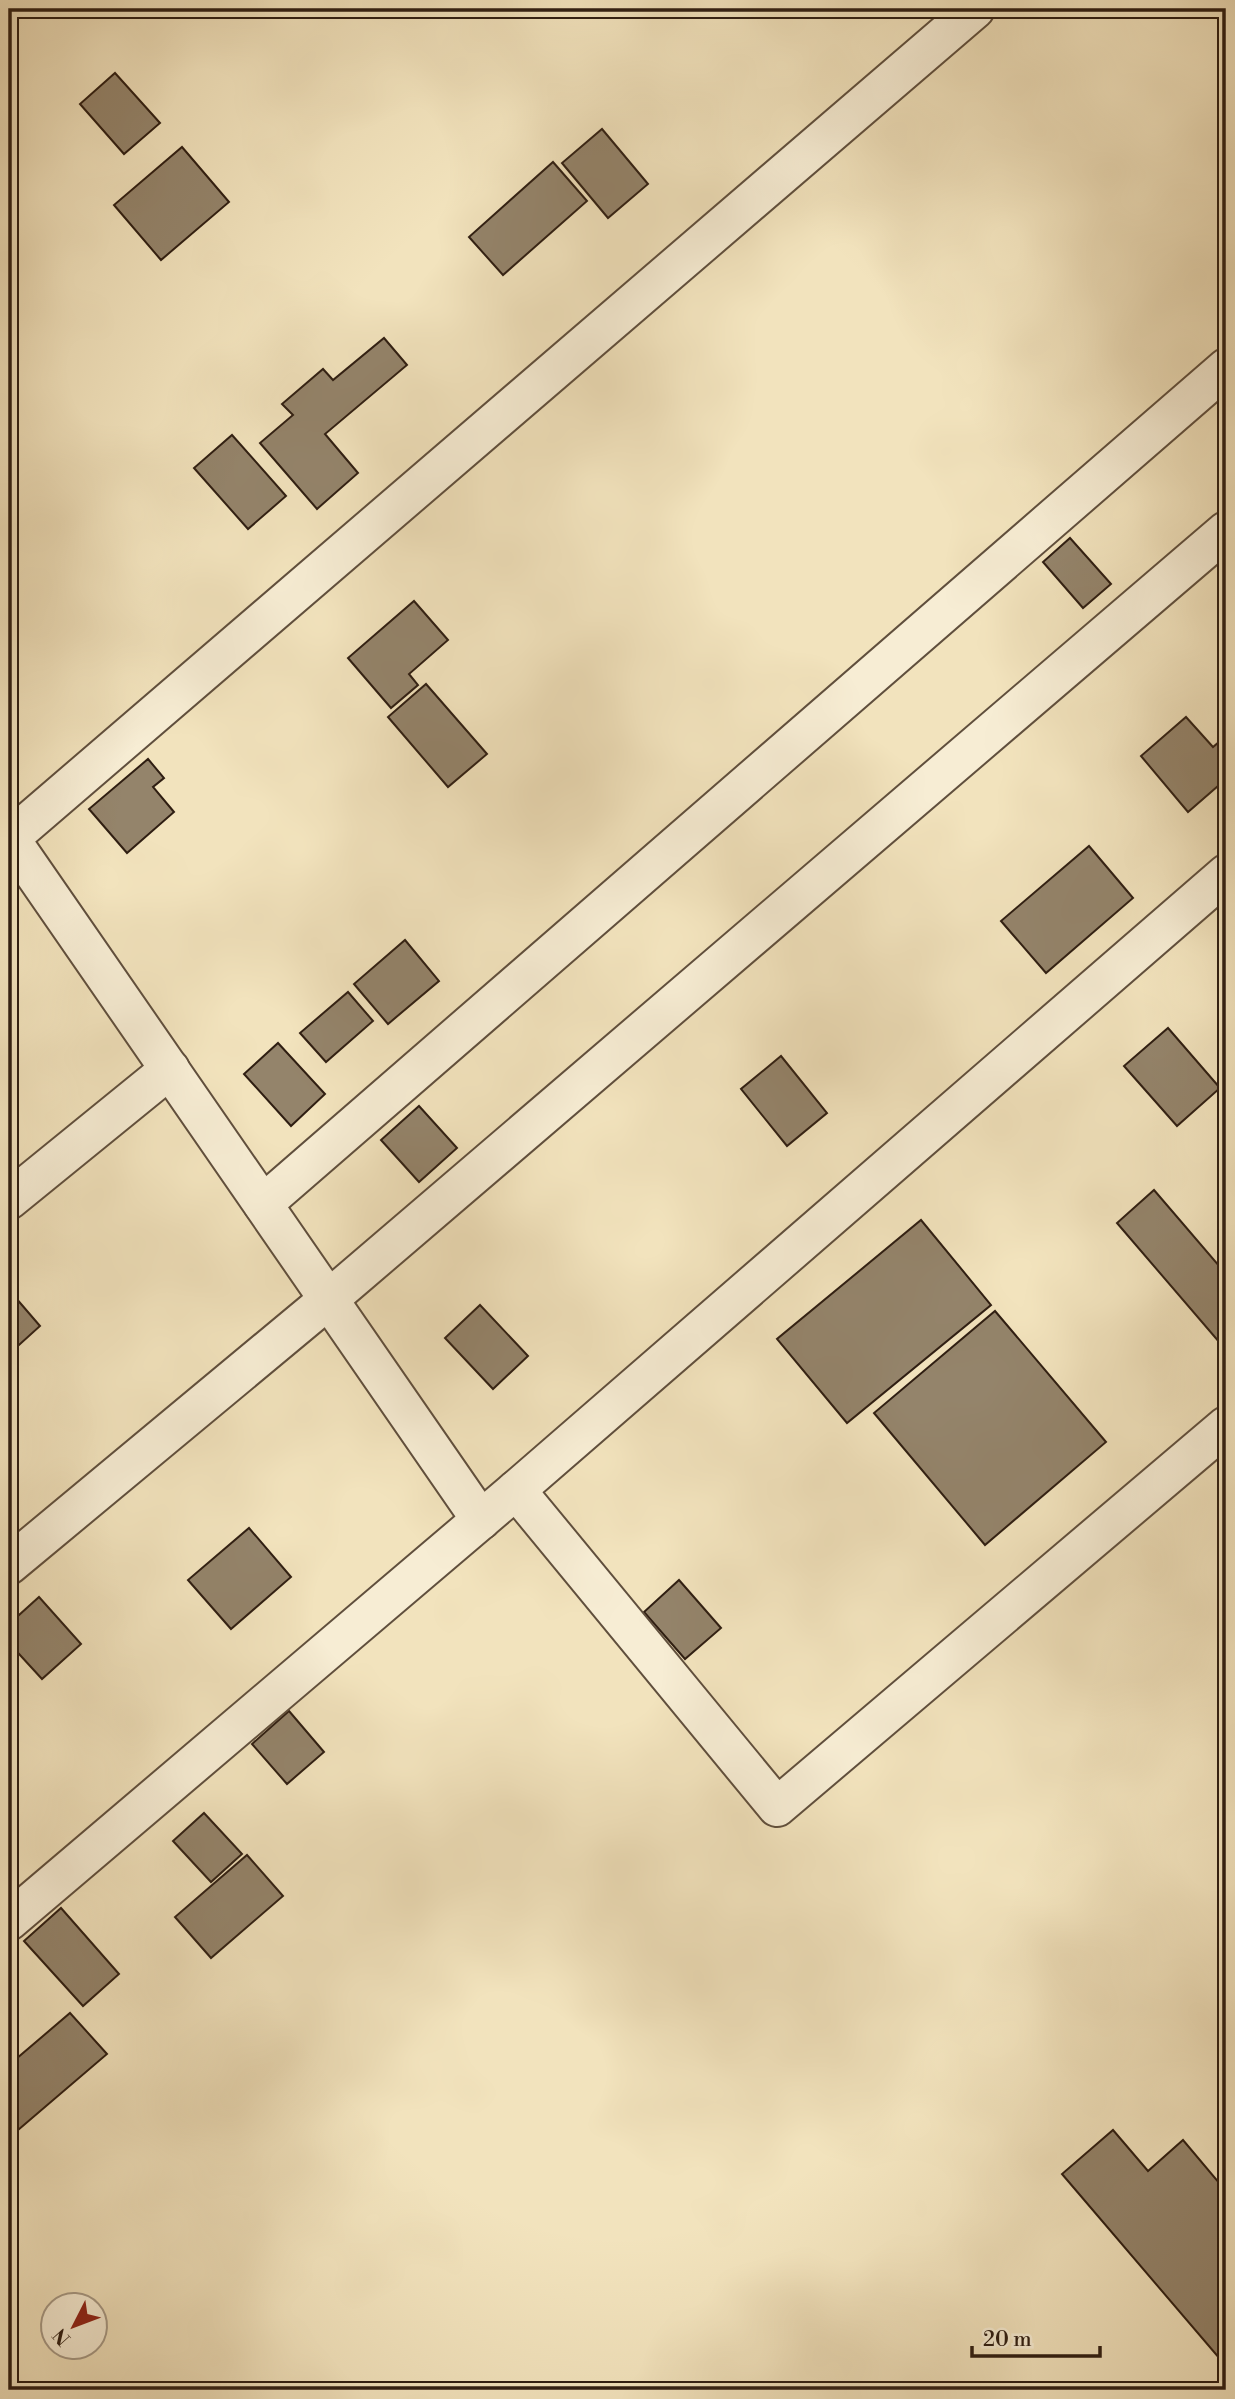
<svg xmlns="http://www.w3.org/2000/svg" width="1235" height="2399" viewBox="0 0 1235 2399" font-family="'Libre Bodoni',serif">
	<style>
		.building { fill: #94846b; stroke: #2f1e12; stroke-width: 2 }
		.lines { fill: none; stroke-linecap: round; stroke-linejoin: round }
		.minor-casing { stroke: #604f3d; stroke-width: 42 }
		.minor { stroke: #f7edd4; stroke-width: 38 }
	</style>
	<rect width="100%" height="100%" fill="#f2e3bd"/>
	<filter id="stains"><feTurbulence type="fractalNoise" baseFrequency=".00286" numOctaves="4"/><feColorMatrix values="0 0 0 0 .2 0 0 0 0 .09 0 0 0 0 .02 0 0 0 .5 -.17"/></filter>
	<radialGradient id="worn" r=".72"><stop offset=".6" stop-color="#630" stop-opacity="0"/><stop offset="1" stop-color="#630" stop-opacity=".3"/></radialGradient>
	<g class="building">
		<path d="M115,73l45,50 -36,31 -44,-50z"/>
		<path d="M602,129l46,55 -40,34 -46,-55z"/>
		<path d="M182,147l47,55 -68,58 -47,-55z"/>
		<path d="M553,162l34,39 -84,74 -34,-38z"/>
		<path d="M384,338l23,27 -82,69 33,39 -41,36 -57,-66 33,-28 -11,-11 41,-35 10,11z"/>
		<path d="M232,435l54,61 -38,33 -54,-61z"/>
		<path d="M1070,538l41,46 -28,24 -40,-46z"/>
		<path d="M414,601l34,39 -39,34 9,11 -27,23 -43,-50z"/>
		<path d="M426,684l61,70 -39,33 -60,-70z"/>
		<path d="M1186,717l27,30 13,-11v43l-38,33 -47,-56z"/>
		<path d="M148,759l16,19 -11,9 21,25 -47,41 -38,-44z"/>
		<path d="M1089,846l44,52 -87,75 -45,-52z"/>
		<path d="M405,940l34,41 -51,43 -34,-40z"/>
		<path d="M348,992l25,29 -47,41 -26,-29z"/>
		<path d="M1168,1028l52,60 -43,38 -53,-60z"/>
		<path d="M278,1043l47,51 -34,32 -47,-52z"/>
		<path d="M781,1056l46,57 -40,33 -46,-57z"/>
		<path d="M419,1106l38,42 -38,34 -38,-42z"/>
		<path d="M1154,1190l72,84v76l-109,-127z"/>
		<path d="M921,1220l70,85 -144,118 -70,-84z"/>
		<path d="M9,1290l31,36 -31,28z"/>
		<path d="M480,1305l48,51 -35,33 -48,-51z"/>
		<path d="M995,1311l111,131 -121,103 -111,-132z"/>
		<path d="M249,1528l42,49 -60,52 -43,-49z"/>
		<path d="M679,1580l42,48 -36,31 -41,-47z"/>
		<path d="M39,1597l42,47 -39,35 -33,-36v-35l2,-2 8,9z"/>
		<path d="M289,1711l35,41 -37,32 -35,-40z"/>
		<path d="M204,1813l38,41 -31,28 -38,-41z"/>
		<path d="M247,1855l36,41 -72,62 -36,-41z"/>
		<path d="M61,1908l58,66 -36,32 -59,-65z"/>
		<path d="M70,2013l37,41 -96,82 -2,-3v-68z"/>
		<path d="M1113,2130l35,41 35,-31 43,51v175l-164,-192z"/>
	</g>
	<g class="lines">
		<defs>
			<g id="minor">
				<path d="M9,837l472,683"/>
				<path d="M9,839l966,-830"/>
				<path d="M9,1200l161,-131"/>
				<path d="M263,1204l963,-836"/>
				<path d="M516,1490l261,317 449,-381"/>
				<path d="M9,1565l320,-266 897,-768"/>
				<path d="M9,1921l507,-431 710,-616"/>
			</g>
		</defs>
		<use href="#minor" class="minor-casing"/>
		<use href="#minor" class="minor"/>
	</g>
	<rect width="1235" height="2399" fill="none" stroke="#f2e3bd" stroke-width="35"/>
	<rect x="10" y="10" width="1214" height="2378" fill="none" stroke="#2f1e12" stroke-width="3.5"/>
	<rect x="18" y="18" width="1200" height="2364" fill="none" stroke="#2f1e12" stroke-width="2"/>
	<g transform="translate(74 2326) rotate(228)"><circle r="33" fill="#f7edd4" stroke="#a79a86" stroke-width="2"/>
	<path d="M0-5L12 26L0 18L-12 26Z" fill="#8f2418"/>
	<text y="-10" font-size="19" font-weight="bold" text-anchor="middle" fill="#2f1e12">N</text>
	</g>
	<path d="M972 2346v10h128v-10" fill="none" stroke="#2f1e12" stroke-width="3.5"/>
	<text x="983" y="2346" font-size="21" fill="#2f1e12" stroke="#f7edd4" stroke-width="5" paint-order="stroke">20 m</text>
	<rect width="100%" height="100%" filter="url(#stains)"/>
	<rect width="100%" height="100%" fill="url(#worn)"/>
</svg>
